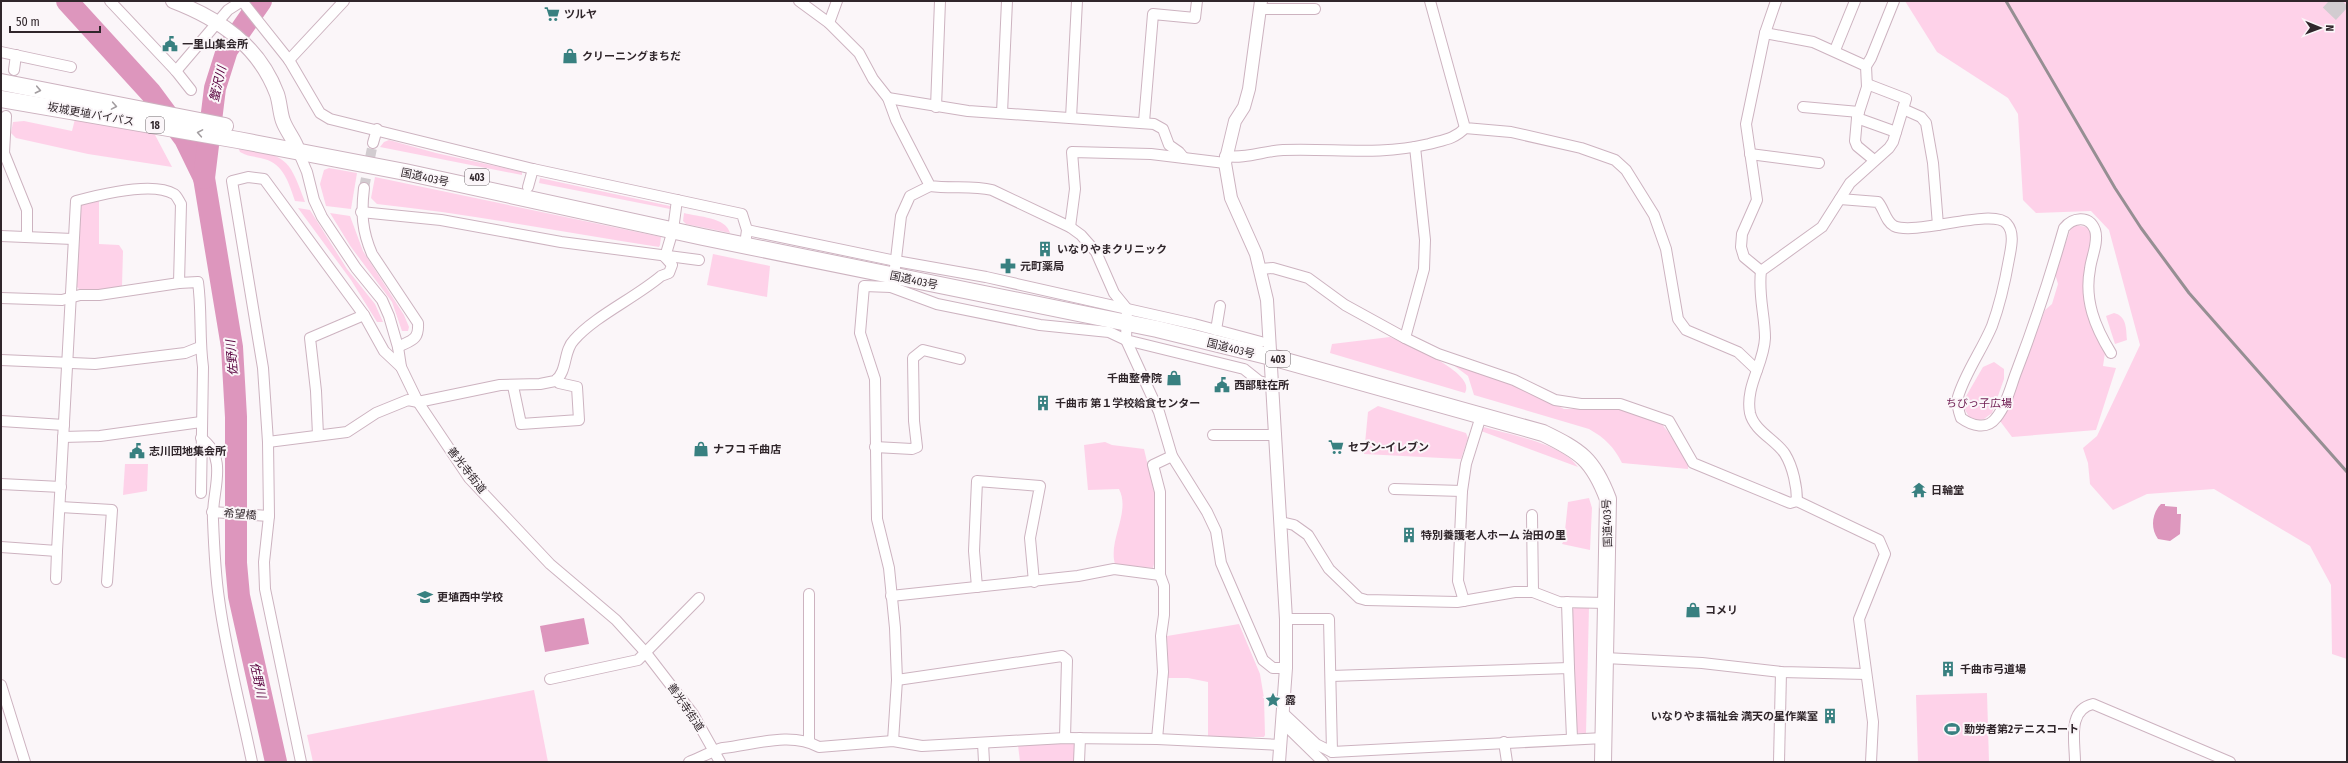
<svg xmlns="http://www.w3.org/2000/svg" width="2348" height="763" viewBox="0 0 2348 763" font-family="'Fira Sans Condensed','Noto Sans JP',sans-serif">
	<style>
		.green { fill: #fed2e9 }
		.water { fill: #dd96bd }
		.lines { fill: none; stroke-linecap: round; stroke-linejoin: round }
		.river { stroke: #dd96bd; stroke-width: 22 }
		.minor-tunnel { stroke: #d2ccd0; stroke-width: 10; stroke-dasharray: 10 5; stroke-linecap: butt }
		.motorway-tunnel { stroke: #d2ccd0; stroke-width: 18; stroke-dasharray: 18 9; stroke-linecap: butt }
		.minor-casing { stroke: #cdb3c0; stroke-width: 12 }
		.tertiary-casing { stroke: #cdb3c0; stroke-width: 14 }
		.secondary-casing { stroke: #cdb3c0; stroke-width: 16 }
		.trunk-casing { stroke: #cdb3c0; stroke-width: 18 }
		.minor { stroke: #fff; stroke-width: 10 }
		.tertiary { stroke: #fff; stroke-width: 12 }
		.secondary { stroke: #fff; stroke-width: 14 }
		.trunk { stroke: #fff; stroke-width: 16 }
		.rail { stroke: #968f93; stroke-width: 3 }
		.oneway { stroke: #a29da0 }
		.labels { text-anchor: middle; stroke-width: 4; stroke-linejoin: round; paint-order: stroke }
		.shield { fill: #fbf6f9; stroke: #6d6469; stroke-width: 1 }
		.shield-label { font-size: 10px; font-weight: bold; fill: #30262b }
		.poi-label { font-size: 11px; font-weight: bold; fill: #30262b; stroke: #fbf6f9; text-anchor: start }
		.street-label { font-size: 11px; fill: #30262b; stroke: #fbf6f9 }
		.park-label { font-size: 11px; fill: #6f1d52; stroke: #fbf6f9 }
		.water-label { font-size: 12px; font-style: italic; fill: #57003d; stroke: #fbf6f9 }
	</style>
	<rect width="100%" height="100%" fill="#fbf6f9"/>
	<g class="green">
		<path d="M1905,1h442v658l-15,-5 -1,-69 -21,-39 -96,-57 -67,5 -34,16 -23,-26 -2,-21 -5,-15 14,-12 43,-91 -31,-115 -18,-19 -55,2 -13,-13 -5,-86 -10,-16 -71,-46z"/>
		<path d="M75,119l79,14 18,34 -84,-13 -72,-16 -5,-5 2,-11 11,-1 48,10z"/>
		<path d="M389,140l47,13 86,19v3l-142,-28 4,-5z"/>
		<path d="M238,147c48,10 50,8 67,55l-10,-1c-6,-17 -11,-37 -31,-42 -9,-3 -16,-2 -24,-7z"/>
		<path d="M329,168l28,5 -6,36 -25,-3 -6,-22 4,-14z"/>
		<path d="M375,177l286,60 -1,8 -1,2c-94,-14 -187,-33 -282,-43l-6,-6z"/>
		<path d="M540,178l130,28v3l-131,-26z"/>
		<path d="M99,201v43l20,1 4,6 -1,35 -26,4h-16l-3,-3 4,-82z"/>
		<path d="M298,208l12,2 37,59 28,35 8,18h-6l-26,-42z"/>
		<path d="M330,213l20,3 13,35 41,64 5,12 -1,4h-6l-10,-29 -41,-55z"/>
		<path d="M684,213c14,4 42,4 46,20l-44,-9 -3,-3z"/>
		<path d="M2075,225l12,2 5,7 -1,90 14,29 -2,13 13,2 -20,62 -84,7 -12,-16 5,-6 40,-105 7,-6 6,-20 -3,-10 16,-46z"/>
		<path d="M713,254l57,12 -3,31 -60,-12z"/>
		<path d="M2114,313c13,3 12,16 13,27l-12,4 -9,-28z"/>
		<path d="M1390,337c14,6 88,36 75,56l-135,-40 2,-9z"/>
		<path d="M1448,361l87,33 29,15h54l43,14 8,10 19,31v5l-66,-6c-8,-16 -17,-25 -33,-34l-115,-34 -6,-19z"/>
		<path d="M1994,362l10,7v10l-12,34 -8,6 -5,1 -10,-3 -5,-9 1,-10 18,-31z"/>
		<path d="M1378,406l88,27 2,5 -7,21 -97,-5 4,-42z"/>
		<path d="M1484,427c26,8 78,16 94,40l-97,-36z"/>
		<path d="M1105,442l7,3 32,4 12,51 -1,60 -2,8 -38,-4c-7,-24 16,-52 4,-75l-31,1 -4,-45z"/>
		<path d="M125,464h23l-1,27 -24,4z"/>
		<path d="M1589,498l3,10 -2,42 -28,-6 2,-4 4,-38z"/>
		<path d="M1589,607l-3,126h-8l-2,-3 -4,-120 2,-2z"/>
		<path d="M1239,624l21,50 4,24 1,37 -1,2h-56v-55l-20,-4h-20l-1,-42z"/>
		<path d="M534,690l14,72h-235l-6,-27z"/>
		<path d="M1987,693l2,69h-71l-2,-67z"/>
		<path d="M1072,743l3,2 -1,17h-54l-2,-17z"/>
	</g>
	<g class="water">
		<path d="M2161,504h4v2l12,1v7h4l-1,20 -10,7 -12,-2c-8,-11 -6,-26 3,-35z"/>
		<path d="M584,618l5,26 -44,8 -5,-26z"/>
	</g>
	<g class="lines">
		<g class="river">
			<path d="M67,1l84,92 34,46 19,39 28,169 4,70v146l3,33 37,166"/>
			<path d="M204,178l11,-90 12,-38 34,-49"/>
		</g>
		<path class="minor-tunnel" d="M364,188l9,-45"/>
		<path class="motorway-tunnel" d="M2329,1l18,17"/>
		<defs>
			<g id="minor">
				<path d="M110,1l66,70 15,19"/>
				<path d="M242,1l47,59 31,53 10,6 203,50 209,45 5,16 -2,15"/>
				<path d="M799,1l30,22 30,30 14,26 15,19 8,22 34,66c21,3 42,-1 62,4l78,37 11,8 15,17 18,41 13,16 -1,31 33,72 13,44 35,56 9,19 5,32 42,97 10,8h13"/>
				<path d="M1430,1l35,127 46,4 70,16 34,12 11,10 28,45 12,34 12,70 8,11 52,22 19,18"/>
				<path d="M1260,9h55"/>
				<path d="M829,23l8,-22"/>
				<path d="M1765,33l48,9 53,24 1,21 -10,31 -2,23 2,5 17,14"/>
				<path d="M1835,50l20,-49"/>
				<path d="M1,52l70,15"/>
				<path d="M289,60l55,-59"/>
				<path d="M1866,66l5,-8 23,-57"/>
				<path d="M14,70l2,-15"/>
				<path d="M176,71l52,-61 14,-9"/>
				<path d="M888,98l80,13 186,13 9,5 6,16 10,7 5,6"/>
				<path d="M936,107l4,-106"/>
				<path d="M1803,107l56,5"/>
				<path d="M1903,109l18,8 5,6 7,40 5,62"/>
				<path d="M1002,113l5,-112"/>
				<path d="M6,116l-2,37 23,57v27"/>
				<path d="M1071,118l6,-117"/>
				<path d="M1857,118l39,14"/>
				<path d="M1144,122l9,-108 42,4 2,-17"/>
				<path d="M373,143l4,-14"/>
				<path d="M298,151l9,21 7,28 8,17 34,51 26,32 7,16 9,31 3,20 17,35 51,76 81,86 66,56 30,33 47,61 27,48"/>
				<path d="M1750,154l69,9"/>
				<path d="M1225,156c20,3 39,-5 58,-6 52,-2 94,6 146,-6 14,-4 26,-5 36,-16"/>
				<path d="M528,187l5,-18"/>
				<path d="M364,188c-3,25 -2,43 8,66l46,69c1,17 -6,17 -20,24"/>
				<path d="M1840,199l38,3c6,7 8,20 16,24 22,10 100,-19 113,-2 8,9 4,24 2,35 -4,23 -9,45 -17,67 -10,24 -27,47 -34,71 -2,7 1,15 3,21 11,8 26,12 35,0 11,-13 15,-33 21,-48 18,-47 33,-93 47,-142 8,-10 25,-14 31,2 4,12 -4,28 -5,39 -6,31 5,58 21,84"/>
				<path d="M361,212l80,8 120,22 138,18"/>
				<path d="M1070,227l5,-38 -3,-37 79,2 74,9"/>
				<path d="M747,230l149,31 90,16 208,47 67,18"/>
				<path d="M1,236l72,3"/>
				<path d="M665,257l8,-27 4,-30"/>
				<path d="M1261,269l12,-1 35,10 37,27 60,33 33,16 76,26 41,20 26,4h39l49,17 24,42 97,40 7,-2 82,39 6,14 -26,65 14,103 -2,40"/>
				<path d="M1761,271l-17,-14 -3,-10 1,-13 15,-34 -11,-76 19,-91 11,-32"/>
				<path d="M891,287l46,17 103,21 69,7 17,8 118,29 15,12 14,4"/>
				<path d="M1,298l61,2 18,-5h19l80,-12"/>
				<path d="M1216,330l4,-24"/>
				<path d="M1405,338l19,-69 1,-29 -10,-93"/>
				<path d="M1,360l94,4 90,-11 15,-6"/>
				<path d="M513,386l8,38 58,-4 -2,-33 -18,-4 -2,-4"/>
				<path d="M1,421l63,4"/>
				<path d="M318,435l-2,-44 -6,-53 54,-23"/>
				<path d="M1213,435h63"/>
				<path d="M63,437l37,-1 101,-14"/>
				<path d="M201,438c29,21 10,54 12,82 1,26 2,52 6,79 7,54 22,109 33,163"/>
				<path d="M268,442l79,-10 29,-19 32,-13 10,2 82,-17 40,-1 15,-3c13,-10 8,-30 19,-41 21,-24 61,-42 87,-64l8,-3 3,-8 -7,-8"/>
				<path d="M875,447l37,2 5,-2 -3,-26 -1,-63 10,-8 37,9"/>
				<path d="M1,484l60,3"/>
				<path d="M1394,489l68,2"/>
				<path d="M1797,501c0,-14 -4,-34 -12,-47 -9,-14 -31,-23 -35,-41 -5,-27 14,-49 15,-75 0,-23 -7,-42 -4,-67l61,-44 28,-44 39,-35 4,-6 13,-43 -39,-15"/>
				<path d="M60,507l52,3 -5,72"/>
				<path d="M212,512l57,4"/>
				<path d="M1532,515l1,77"/>
				<path d="M1281,522l13,3 14,10 21,34 30,29 7,2 91,2 58,-10h18l26,10 48,1"/>
				<path d="M1,547l56,4 19,-350c22,-6 77,-20 98,-7 3,2 5,7 7,10l-2,79 19,-1c4,28 1,56 5,85l-2,126"/>
				<path d="M56,579l1,-28"/>
				<path d="M977,587l-3,-36 3,-70 63,5 -10,52 4,44"/>
				<path d="M891,596l187,-20 36,-7 46,6"/>
				<path d="M1464,601l-6,-20 4,-90 4,-27 15,-48"/>
				<path d="M1567,602l2,66"/>
				<path d="M1286,619h43l3,133"/>
				<path d="M1605,658l97,5 79,9 85,2"/>
				<path d="M1331,676l238,-8 3,70"/>
				<path d="M550,679l88,-19 61,-62"/>
				<path d="M897,680l165,-24 5,4 -2,78"/>
				<path d="M1,685l24,77"/>
				<path d="M1284,714l32,30 16,8 272,-14"/>
				<path d="M1283,723l40,39"/>
				<path d="M1157,739l6,-67 -2,-36 3,-21v-29l-4,-11v-83l-7,-27 19,-9"/>
				<path d="M809,741v-147"/>
				<path d="M893,741l4,-61 -2,-52 -6,-60 -12,-49 -2,-140 -15,-46 4,-47 27,1 3,-11 7,-60 9,-20 20,-10"/>
				<path d="M1504,742l3,20"/>
				<path d="M983,743l1,19"/>
				<path d="M301,762l-36,-173 -1,-27 5,-46 -1,-74 -5,-74 -31,-187 16,-4 16,2 100,136 20,36 17,16"/>
				<path d="M689,762c8,-3 28,-13 34,-14 30,-3 68,-17 96,-1l74,-6 29,5 143,-8 92,1 124,6"/>
				<path d="M1079,762l1,-24"/>
				<path d="M1779,762l2,-90"/>
				<path d="M2075,762c0,-21 -8,-52 18,-58l137,58"/>
			</g>
			<path id="tertiary" d="M1261,1l-12,88 -5,18 -9,14 -10,42 6,35 25,56 11,46 19,319v49l-7,94"/>
			<path id="secondary" d="M173,1c47,18 86,45 104,93 3,9 3,19 6,27 4,11 12,19 15,30"/>
			<g id="trunk">
				<path d="M1,82l224,44"/>
				<path d="M1,99l237,41 167,32 298,65 454,92 114,28 272,76c37,18 50,26 65,66l-5,263"/>
			</g>
		</defs>
		<use href="#minor" class="minor-casing"/>
		<use href="#tertiary" class="tertiary-casing"/>
		<use href="#secondary" class="secondary-casing"/>
		<use href="#trunk" class="trunk-casing"/>
		<use href="#minor" class="minor"/>
		<use href="#tertiary" class="tertiary"/>
		<use href="#secondary" class="secondary"/>
		<use href="#trunk" class="trunk"/>
		<path class="rail" d="M2006,1l109,187 26,40 48,65 158,179"/>
	</g>
	<defs><path id="oneway-chevron" d="M-2-3.5L2.5 0L-2 3.5" fill="none" stroke-width="1.6" stroke-linecap="round" stroke-linejoin="round"/></defs>
	<g class="oneway">
		<use href="#oneway-chevron" transform="translate(38 90) rotate(12)"/>
		<use href="#oneway-chevron" transform="translate(114 106) rotate(10)"/>
		<use href="#oneway-chevron" transform="translate(200 133) rotate(-170)"/>
	</g>
	<defs>
		<symbol id="supermarket-bare" viewBox="-9 -9 18 18"><path d="M-6-5.5h2.5l.6 2H6L4.5 2H-2.5L-4.4-4H-6ZM-1.5 3.2a1.3 1.3 0 1 0 .1 0ZM3 3.2a1.3 1.3 0 1 0 .1 0Z" fill="#388080" stroke="#fbf6f9" stroke-width="2.5" paint-order="stroke"/></symbol>
		<symbol id="civic-bare" viewBox="-9 -9 18 18"><path d="M-.6-6.5H3V-4.5H.6V-3L4-1V1h2V6H-6V1h2V-1L-.6-3ZM-1.2 2.5V6h2.4V2.5Z" fill="#388080" stroke="#fbf6f9" stroke-width="2.5" paint-order="stroke"/></symbol>
		<symbol id="shop-bare" viewBox="-9 -9 18 18"><path d="M-5-2.5h2.3a2.7 3.5 0 0 1 5.4 0H5L5.5 6h-11ZM-1.5-2.5h3a1.5 2.3 0 0 0-3 0Z" fill="#388080" stroke="#fbf6f9" stroke-width="2.5" paint-order="stroke"/></symbol>
		<symbol id="building-bare" viewBox="-9 -9 18 18"><path d="M-4-6H4V6H1V3H-1V6H-4ZM-2.5-4.3h1.7v1.8h-1.7ZM.8-4.3h1.7v1.8H.8ZM-2.5-1h1.7V.8h-1.7ZM.8-1h1.7V.8H.8Z" fill="#388080" stroke="#fbf6f9" stroke-width="2.5" paint-order="stroke"/></symbol>
		<symbol id="pharmacy-bare" viewBox="-9 -9 18 18"><path d="M-2-6h4v4h4v4h-4v4h-4v-4h-4v-4h4Z" fill="#388080" stroke="#fbf6f9" stroke-width="2.5" paint-order="stroke"/></symbol>
		<symbol id="temple-bare" viewBox="-9 -9 18 18"><path d="M0-6L5-2H3V0L6.5 2.5H4V6H1.5V3h-3V6H-4V2.5H-6.5L-3 0V-2H-5Z" fill="#388080" stroke="#fbf6f9" stroke-width="2.5" paint-order="stroke"/></symbol>
		<symbol id="school-bare" viewBox="-9 -9 18 18"><path d="M0-5L7-2L0 1L-7-2ZM-4 1L0 2.5L4 1V4Q0 6-4 4Z" fill="#388080" stroke="#fbf6f9" stroke-width="2.5" paint-order="stroke"/></symbol>
		<symbol id="sight-bare" viewBox="-9 -9 18 18"><path d="M0-6L1.8-2.2L6-1.7L2.9 1.2L3.7 5.4L0 3.3L-3.7 5.4L-2.9 1.2L-6-1.7L-1.8-2.2Z" fill="#388080" stroke="#fbf6f9" stroke-width="2.5" paint-order="stroke"/></symbol>
		<symbol id="stadium-bare" viewBox="-9 -9 18 18"><path d="M0-5a6.5 5 0 1 0 0 10a6.5 5 0 1 0 0-10ZM-3.5-1.8h7v3.6h-7Z" fill="#388080" stroke="#fbf6f9" stroke-width="2.5" paint-order="stroke"/></symbol>
	</defs>
	<g fill-rule="evenodd">
		<use href="#supermarket-bare" x="541" y="3" width="22" height="22"/>
		<use href="#civic-bare" x="159" y="33" width="22" height="22"/>
		<use href="#shop-bare" x="559" y="45" width="22" height="22"/>
		<use href="#building-bare" x="1034" y="238" width="22" height="22"/>
		<use href="#pharmacy-bare" x="997" y="255" width="22" height="22"/>
		<use href="#shop-bare" x="1163" y="367" width="22" height="22"/>
		<use href="#civic-bare" x="1211" y="374" width="22" height="22"/>
		<use href="#building-bare" x="1032" y="392" width="22" height="22"/>
		<use href="#supermarket-bare" x="1325" y="436" width="22" height="22"/>
		<use href="#shop-bare" x="690" y="438" width="22" height="22"/>
		<use href="#civic-bare" x="126" y="440" width="22" height="22"/>
		<use href="#temple-bare" x="1908" y="479" width="22" height="22"/>
		<use href="#building-bare" x="1398" y="524" width="22" height="22"/>
		<use href="#school-bare" x="414" y="586" width="22" height="22"/>
		<use href="#shop-bare" x="1682" y="599" width="22" height="22"/>
		<use href="#building-bare" x="1937" y="658" width="22" height="22"/>
		<use href="#sight-bare" x="1262" y="689" width="22" height="22"/>
		<use href="#building-bare" x="1819" y="705" width="22" height="22"/>
		<use href="#stadium-bare" x="1941" y="718" width="22" height="22"/>
	</g>
	<g class="labels">
		<g class="shield">
			<rect x="146" y="117" width="18" height="16" rx="3"/>
			<rect x="465" y="169" width="24" height="16" rx="3"/>
			<rect x="1266" y="351" width="24" height="16" rx="3"/>
		</g>
		<g class="shield-label">
			<text x="155" y="129">18</text>
			<text x="477" y="181">403</text>
			<text x="1278" y="363">403</text>
		</g>
		<g class="poi-label">
			<text x="564" y="18">ツルヤ</text>
			<text x="182" y="48">一里山集会所</text>
			<text x="582" y="60">クリーニングまちだ</text>
			<text x="1057" y="253">いなりやまクリニック</text>
			<text x="1020" y="270">元町薬局</text>
			<text x="1162" y="382" text-anchor="end">千曲整骨院</text>
			<text x="1234" y="389">西部駐在所</text>
			<text x="1055" y="407">千曲市 第１学校給食センター</text>
			<text x="1348" y="451">セブン-イレブン</text>
			<text x="713" y="453">ナフコ 千曲店</text>
			<text x="149" y="455">志川団地集会所</text>
			<text x="1931" y="494">日輪堂</text>
			<text x="1421" y="539">特別養護老人ホーム 治田の里</text>
			<text x="437" y="601">更埴西中学校</text>
			<text x="1705" y="614">コメリ</text>
			<text x="1960" y="673">千曲市弓道場</text>
			<text x="1285" y="704">露</text>
			<text x="1818" y="720" text-anchor="end">いなりやま福祉会 満天の星作業室</text>
			<text x="1964" y="733">勤労者第2テニスコート</text>
		</g>
		<g class="street-label">
			<text transform="translate(91 114) rotate(10)" y="4">坂城更埴バイパス</text>
			<text transform="translate(425 177) rotate(12)" y="4">国道403号</text>
			<text transform="translate(914 280) rotate(12)" y="4">国道403号</text>
			<text transform="translate(1231 348) rotate(14)" y="4">国道403号</text>
			<text transform="translate(467 470) rotate(52)" y="4">善光寺街道</text>
			<text transform="translate(240 514) rotate(4)" y="4">希望橋</text>
			<text transform="translate(1607 523) rotate(-92)" y="4">国道403号</text>
			<text transform="translate(686 707) rotate(56)" y="4">善光寺街道</text>
		</g>
		<g class="park-label">
			<text x="1979" y="407">ちびっ子広場</text>
		</g>
		<g class="water-label">
			<text transform="translate(218 84) rotate(-77)" y="4">蟹沢川</text>
			<text transform="translate(232 358) rotate(-95)" y="4">佐野川</text>
			<text transform="translate(258 680) rotate(78)" y="4">佐野川</text>
		</g>
	</g>
	<rect width="2348" height="763" fill="none" stroke="#30262b" stroke-width="4"/>
	<g transform="translate(2320 28) rotate(91)" stroke="#fbf6f9" stroke-width="3" paint-order="stroke">
	<path d="M0-3L7 15L0 10L-7 15Z" fill="#30262b"/>
	<text y="-6" font-size="11" font-weight="bold" text-anchor="middle" fill="#30262b">N</text>
	</g>
	<path d="M10 26v6h90v-6" fill="none" stroke="#30262b" stroke-width="2"/>
	<text x="16" y="26" font-size="12" fill="#30262b" stroke="#fbf6f9" stroke-width="3" paint-order="stroke">50 m</text>
</svg>
